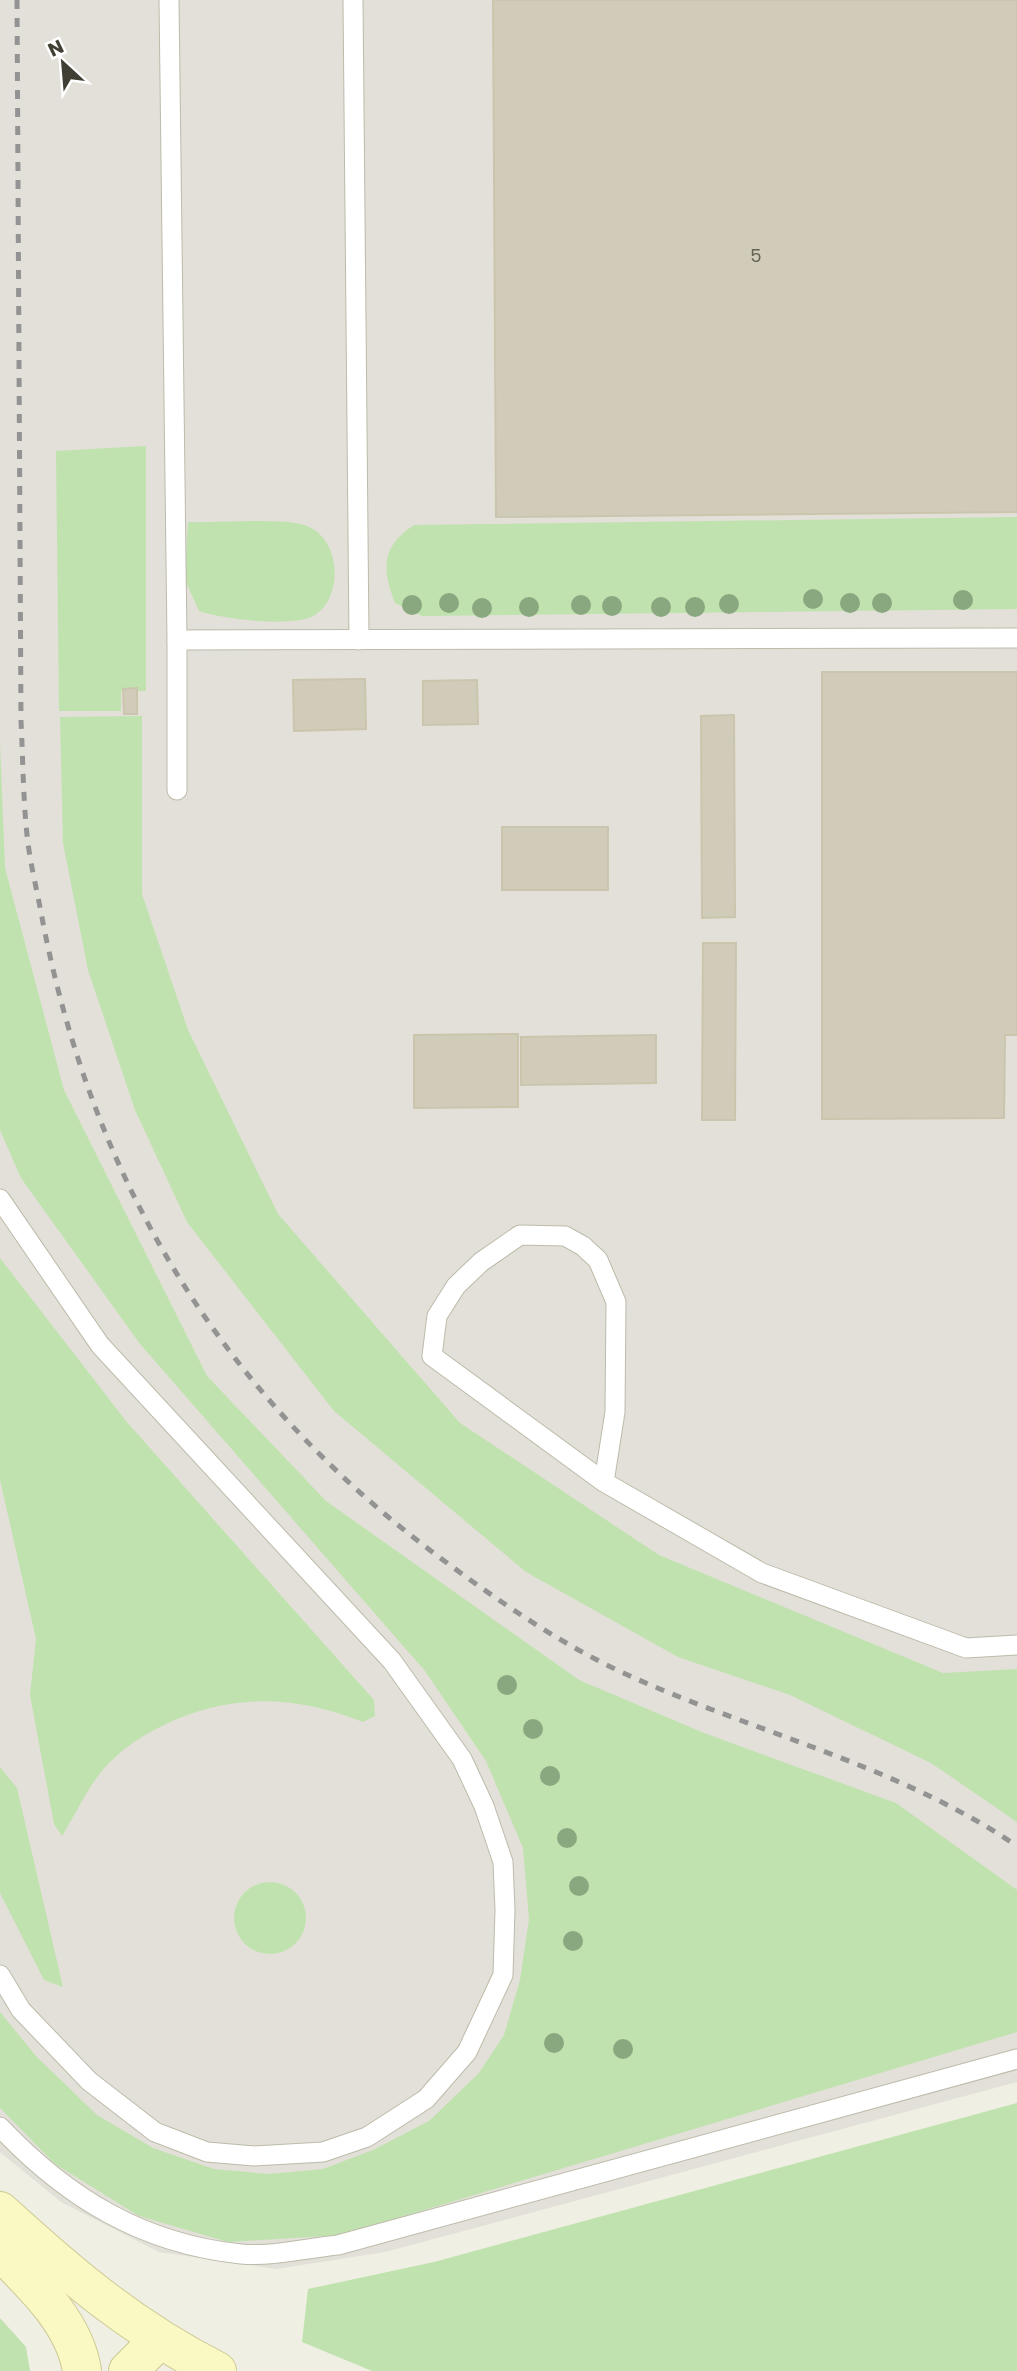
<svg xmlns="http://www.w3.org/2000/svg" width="1017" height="2371" viewBox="0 0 1017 2371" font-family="Poppins,sans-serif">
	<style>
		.industrial { fill: #e2e0d8 }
		.green { fill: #c0e2ae }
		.building { fill: #d1ccba; stroke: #cbc5ad; stroke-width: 2 }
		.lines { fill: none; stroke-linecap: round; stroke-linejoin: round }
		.lane-casing { stroke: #bdbbaa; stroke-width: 21 }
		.secondary-casing { stroke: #cdca96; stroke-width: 40 }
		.lane { stroke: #fff; stroke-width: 19 }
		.secondary { stroke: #faf8c3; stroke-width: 38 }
		.rail { stroke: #939393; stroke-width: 5; stroke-dasharray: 9 9; stroke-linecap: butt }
		.tree { fill: #8aa87f }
		.labels { text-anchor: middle; stroke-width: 7; stroke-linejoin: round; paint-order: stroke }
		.number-label { font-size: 18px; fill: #656256 }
	</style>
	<rect width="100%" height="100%" fill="#f0efe3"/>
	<path class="industrial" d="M0,0h1017v2082l-632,170 -109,17 -117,-17 -98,-50 -61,-50z"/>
	<g class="green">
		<path d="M146,446v245h-25v20h-62l-3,-260z"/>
		<path d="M1017,517v92l-595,7 -27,-13c-14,-35 -13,-57 19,-78z"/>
		<path d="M188,522c30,1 86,-4 113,2 43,10 43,79 10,93 -24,10 -88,2 -112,-6l-14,-31z"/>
		<path d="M142,716v178l46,136 90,184 182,209 199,132 284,118 74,-4v153l-86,-59 -141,-68 -112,-38 -152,-85 -192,-161 -147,-189 -52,-112 -47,-140 -25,-127 -3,-126z"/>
		<path d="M0,743l5,125 59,222 143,286 119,125 253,179 125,53 192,70 121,87v142l-676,203 -113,7 -89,-26 -84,-52 -55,-56v-96l36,44 61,59 56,33 61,21 55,5 54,-5 50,-19 56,-29 50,-48 25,-38 16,-55 9,-61 -6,-71 -37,-87 -61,-90 -285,-327 -119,-166 -21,-48z"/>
		<path d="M0,1258l126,163 248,279 1,16 -12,6c-66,-26 -128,-29 -193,0 -26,12 -50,27 -69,50 -15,19 -26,43 -39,64l-8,-12 -24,-129 6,-56 -36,-159z"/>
		<path d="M0,1767l17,21 46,199 -19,-7 -44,-87z"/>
		<circle cx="270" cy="1918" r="36"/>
		<path d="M1017,2103v268h-645l-70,-29 6,-53 126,-27z"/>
		<path d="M0,2318l26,29 4,24h-30z"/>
	</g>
	<g class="building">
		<path d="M493,0h524v512l-521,5z"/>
		<path d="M822,672h195v363h-12l-1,83 -182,1z"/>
		<path d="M365,679l1,50 -72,2 -1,-51z"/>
		<path d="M477,680l1,44 -55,1v-44z"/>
		<path d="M137,688v26h-13l-1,-25z"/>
		<path d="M734,715l1,202 -33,1 -1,-202z"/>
		<rect x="502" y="827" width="106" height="63"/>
		<path d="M703,943h33l-1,177h-33z"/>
		<path d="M518,1034v73l-104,1v-73z"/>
		<path d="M656,1035v48l-135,2v-48z"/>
	</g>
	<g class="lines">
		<defs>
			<g id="lane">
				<path d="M169,0l8,640 840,-2"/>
				<path d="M353,0l6,640"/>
				<path d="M177,790v-150"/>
				<path d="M0,1199l100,146 292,316 70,98 22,47 19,56 2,48 -2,65 -36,77 -41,47 -59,38 -44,15 -69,4 -47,-4 -52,-20 -66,-51 -68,-71 -21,-35"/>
				<path d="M604,1482l11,-70 1,-110 -18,-42 -15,-14 -18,-10 -45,-1 -39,27 -25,24 -19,30 -5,40 172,126 158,91 204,75 51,-3"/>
				<path d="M0,2127c67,71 143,117 241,127 31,3 66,-6 97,-9l679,-186"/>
			</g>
			<g id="secondary">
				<path d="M0,2211c70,64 132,117 217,160"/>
				<path d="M0,2251c33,33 75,72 82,120"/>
				<path d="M128,2371l30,-30"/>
			</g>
		</defs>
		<use href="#lane" class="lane-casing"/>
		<use href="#secondary" class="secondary-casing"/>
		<use href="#lane" class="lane"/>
		<use href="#secondary" class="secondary"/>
		<path class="rail" d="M17,0l4,721c2,38 2,76 6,114 3,29 11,59 16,88 51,259 177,468 388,628 63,47 128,93 199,125 129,58 269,90 387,170"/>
	</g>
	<g class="tree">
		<circle cx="813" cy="599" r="10"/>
		<circle cx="963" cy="600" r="10"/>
		<circle cx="449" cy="603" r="10"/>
		<circle cx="850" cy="603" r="10"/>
		<circle cx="882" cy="603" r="10"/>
		<circle cx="729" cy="604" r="10"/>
		<circle cx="412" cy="605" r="10"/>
		<circle cx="581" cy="605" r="10"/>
		<circle cx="612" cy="606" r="10"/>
		<circle cx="529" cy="607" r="10"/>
		<circle cx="661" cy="607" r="10"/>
		<circle cx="695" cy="607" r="10"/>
		<circle cx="482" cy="608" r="10"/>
		<circle cx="507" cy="1685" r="10"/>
		<circle cx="533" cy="1729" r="10"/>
		<circle cx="550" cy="1776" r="10"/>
		<circle cx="567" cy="1838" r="10"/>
		<circle cx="579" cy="1886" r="10"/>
		<circle cx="573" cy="1941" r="10"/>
		<circle cx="554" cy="2043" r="10"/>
		<circle cx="623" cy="2049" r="10"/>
	</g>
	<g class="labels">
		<g class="number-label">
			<text x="756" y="262">5</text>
		</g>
	</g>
	<g transform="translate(63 63) rotate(334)" stroke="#ffffff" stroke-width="5" paint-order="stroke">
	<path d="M0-5L12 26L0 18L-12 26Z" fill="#413f34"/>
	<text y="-10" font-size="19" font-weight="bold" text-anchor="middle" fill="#413f34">N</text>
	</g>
</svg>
